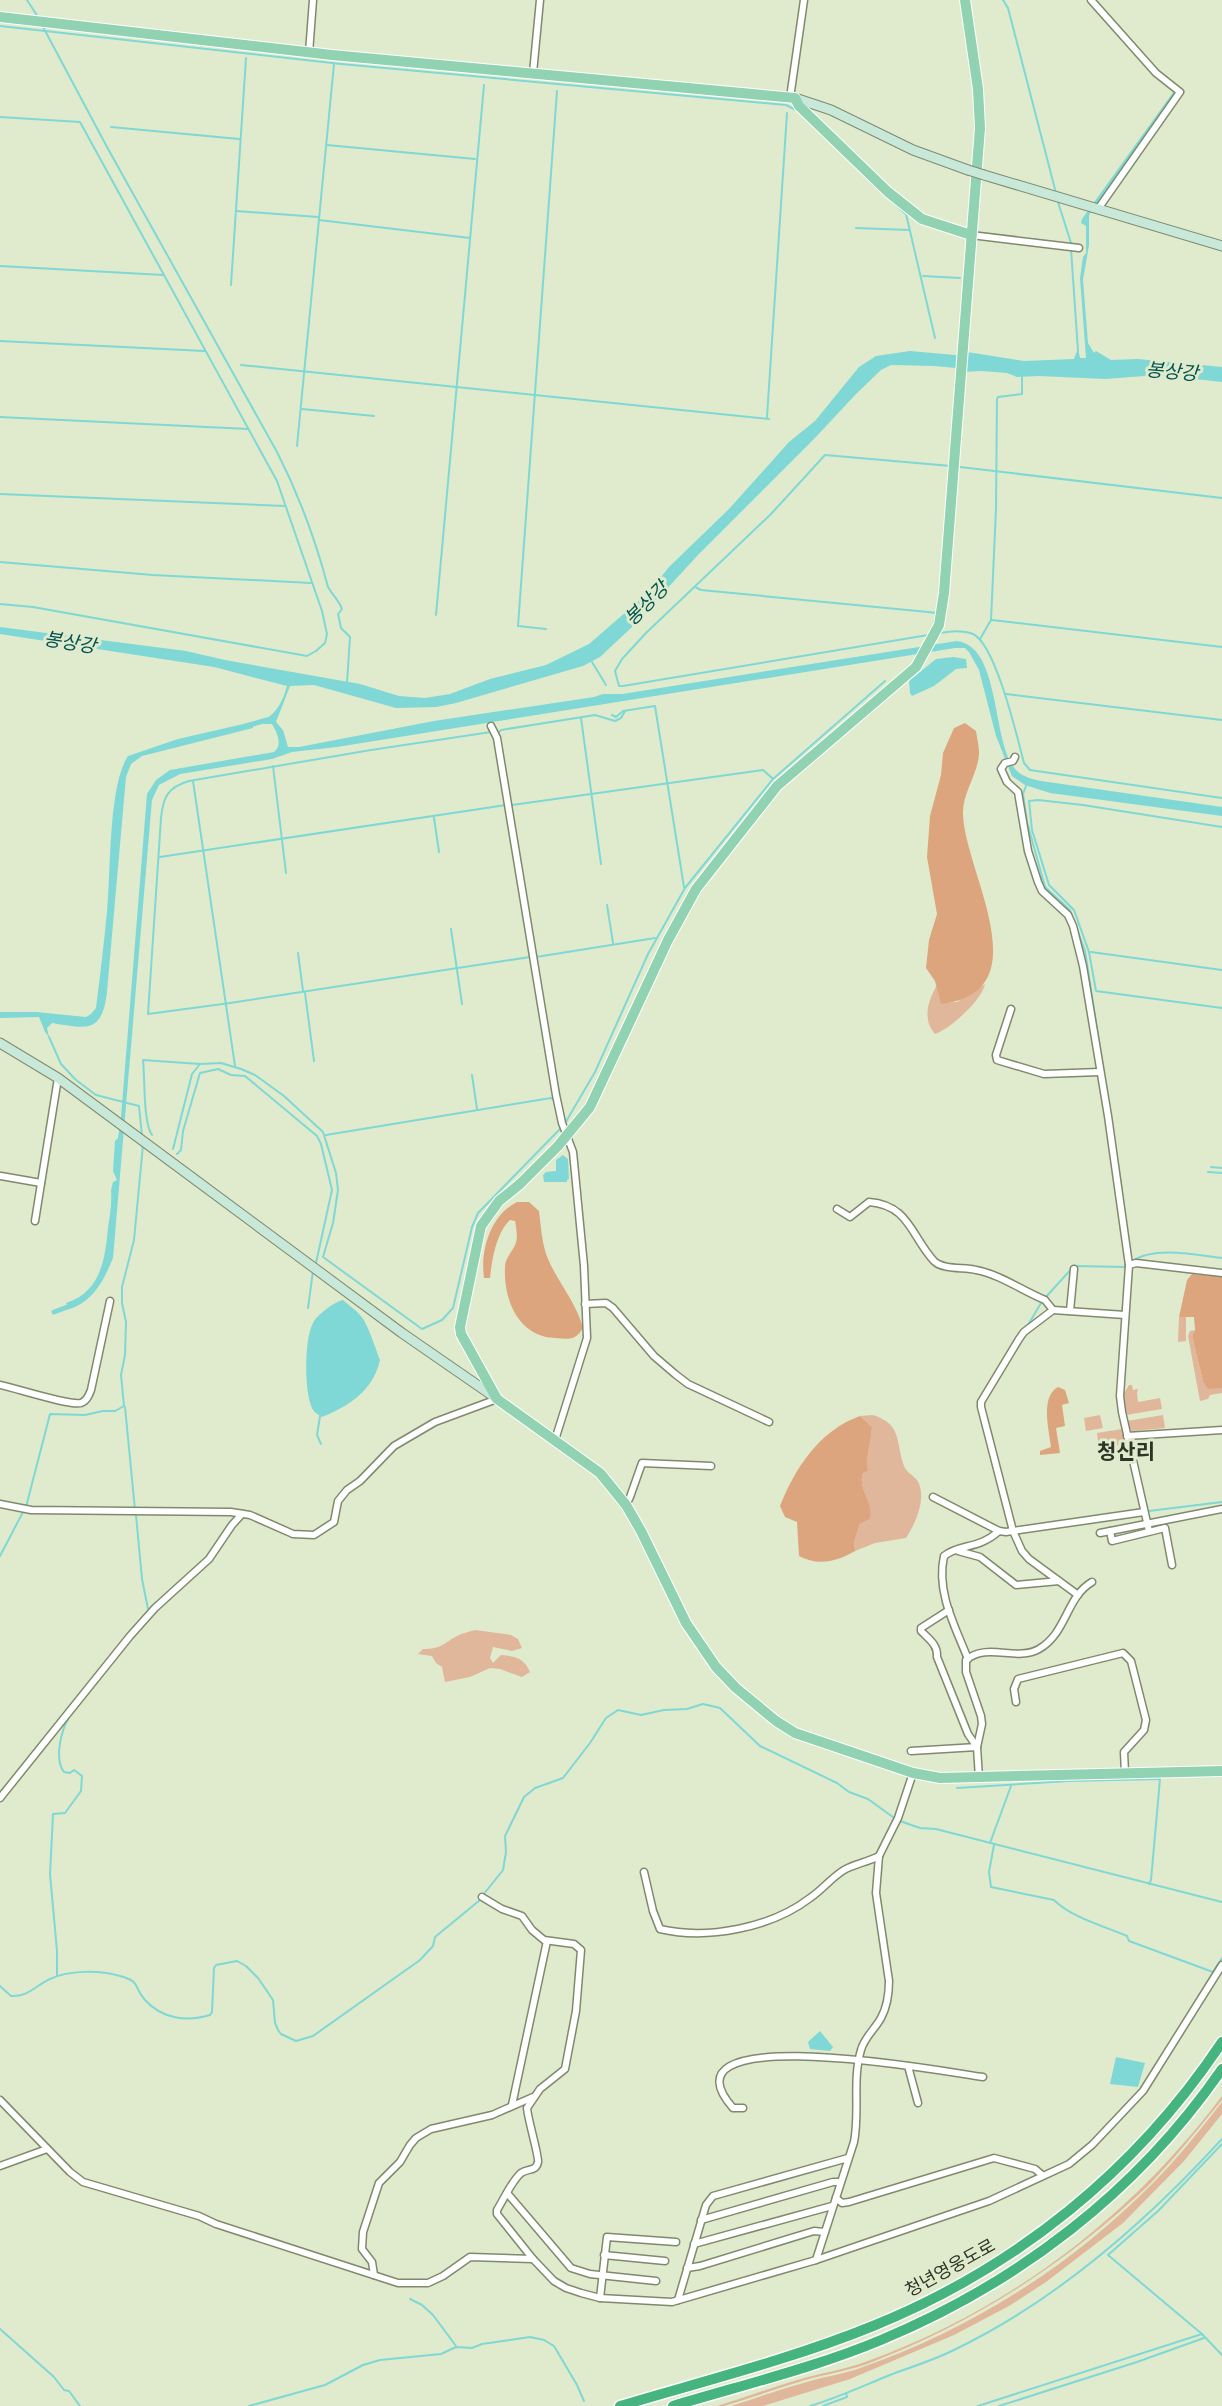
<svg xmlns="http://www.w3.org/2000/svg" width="1222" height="2406" viewBox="0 0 1222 2406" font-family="Literata,'Noto Sans KR',serif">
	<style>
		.green { fill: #e0b79b }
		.forest { fill: #dda57d }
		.water { fill: #7fd8d5 }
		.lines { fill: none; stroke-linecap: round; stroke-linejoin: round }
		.stream { stroke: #7fd8d5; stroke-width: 2 }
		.canal { stroke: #7fd8d5; stroke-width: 5 }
		.street-casing { stroke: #7f8a6d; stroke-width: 9 }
		.secondary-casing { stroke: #7f8a6d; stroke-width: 11 }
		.primary-casing { stroke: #fff; stroke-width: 12 }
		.highway-casing { stroke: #fff; stroke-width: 13 }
		.street { stroke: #fff; stroke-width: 6 }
		.secondary { stroke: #c8e8d9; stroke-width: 9 }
		.primary { stroke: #90d2b2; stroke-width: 10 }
		.highway { stroke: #46b47f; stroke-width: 10 }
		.secondary-bridge-casing { stroke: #7f8a6d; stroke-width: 11; stroke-linecap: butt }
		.secondary-bridge { stroke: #c8e8d9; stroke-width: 9 }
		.labels { text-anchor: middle; stroke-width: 6; stroke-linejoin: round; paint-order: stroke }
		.street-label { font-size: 18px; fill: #2f3428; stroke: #dfebcc }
		.water-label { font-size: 19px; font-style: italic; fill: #005352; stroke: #dfebcc }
		.quarter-label { font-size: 21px; font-weight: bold; fill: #2f3428; stroke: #dfebcc }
	</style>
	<rect width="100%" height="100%" fill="#dfebcc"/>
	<g class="green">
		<path d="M985,984c-3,16 -35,45 -50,50 -13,-15 -7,-33 2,-49l4,18 16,-1z"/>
		<path d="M1179,1317h7v24l-8,1z"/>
		<path d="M1195,1330l-3,6 11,45 19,7v5l-12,2 -2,4 -8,2 -12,-65 2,-5z"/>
		<path d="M1129,1385h3l1,5 5,-1 -1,4 1,9 22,-4 2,11 -36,6 -3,-20z"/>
		<path d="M873,1415c28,9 23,25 30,48 2,9 9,11 14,17 11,17 -2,44 -11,58l-31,5 -20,8 -1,-9 6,-18 10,-5c5,-16 -13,-30 -7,-46l5,-2c-2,-17 3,-28 4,-44l-12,-11z"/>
		<path d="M1100,1415l3,13 -17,3 -2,-13z"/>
		<path d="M1163,1415l2,13 -33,3 -2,-2 -3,-8z"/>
		<path d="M1122,1429l3,15 -26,4 -2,-15z"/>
		<path d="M475,1630l36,5 7,4 4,9 -10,3 -19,-4 -3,11 3,5 8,-8c14,1 23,3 29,17l-8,5 -22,-8 -10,-1 -20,9 -25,5 -3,-15 -6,-4 -4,-7 -14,-2 5,-5c19,0 19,-5 34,-13 5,-3 12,-4 18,-6z"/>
		<path d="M1222,2096v4c-24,29 -47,58 -73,85 -82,78 -176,139 -282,179 -20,7 -41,10 -62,16 -27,8 -54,18 -81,26h-7c30,-9 61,-21 91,-29 19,-5 38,-8 57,-15 143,-51 266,-145 357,-266z"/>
		<path d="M1222,2102v12l-38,47 -61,62 -77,59 -37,24 -55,29 -104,44 -87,27h-32c25,-8 50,-17 76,-24 19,-6 38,-8 56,-15 109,-38 209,-102 290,-184 25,-25 47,-53 69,-81z"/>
	</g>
	<g class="forest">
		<path d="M965,723l11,8c1,7 3,15 3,21 0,21 -17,41 -16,62 1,57 80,178 -22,190l-6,-23 -9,-13 3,-28 8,-26 -10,-57 3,-41 11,-41 2,-22 11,-25z"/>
		<path d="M517,1202h12l10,9c2,16 3,34 9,48 11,25 28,43 35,69 -8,13 -14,11 -28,10 -36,-1 -52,-38 -50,-71 0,-9 8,-16 11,-24 2,-7 0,-16 -1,-22l-5,-1c-14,13 -18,40 -20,58h-6c-4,-29 7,-63 33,-76z"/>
		<path d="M1192,1274l30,3v111l-14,1 -5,-8 -11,-45 3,-6 -1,-13h-15l8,-37z"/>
		<path d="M1058,1387l7,3 4,13 -7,2 3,21 -9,2 4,25 -20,2v-4l11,-4c-2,-18 -11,-50 7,-60z"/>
		<path d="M860,1416l12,11c-1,17 -6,26 -4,44l-5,2c-6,16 12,30 7,46l-10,5 -6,18 1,9c-18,11 -38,15 -56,5l-2,-34 -12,-5 -5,-11c15,-38 40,-76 80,-90z"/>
	</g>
	<g class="water">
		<path d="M1174,91l3,1 -88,123v30l-6,35 5,63 6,10 2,-2 15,9 27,-1 84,8v15l-64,-7 -53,4 -66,-3 -22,1 -10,-4 -26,-2 -17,1 -8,-4 -22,-2 -43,-1 -10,5 -25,24 -42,45 -117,117 -66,72 -31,29 -17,9 -127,37 -20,4 -40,1 -82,-23 -24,1 -14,36 7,8 5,17h11l135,-26 160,-24 9,-3h19l335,-53c45,6 34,102 59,129 7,7 16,9 25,11l181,26v9l-172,-23 -25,-8 -13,-9 -16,-40 -17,-66 -10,-18 -4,-4h-10l-618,99 -45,5 -20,7 -92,15 -21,11 -7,15 -39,458c-9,22 -20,44 -44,51l-3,-6c35,-11 39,-44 42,-75 2,-13 4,-25 3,-38l2,-8 4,-2 -4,-9 2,-30 3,-3 3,-21 26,-323 9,-14 14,-10 104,-18c9,-6 3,-20 -2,-28h-8l-1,-4c14,-6 20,-20 24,-34l-73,-19 -214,-33v-7l186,24 39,9 135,24 39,12 26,2 25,-4 40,-15 56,-14 43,-21 60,-52 20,-25 60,-58 60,-67 26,-21 44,-54 17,-11 34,-5 45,4 12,-3 57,9 50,-2 4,-11 2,10h6l-6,-80 3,-21 3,-4v-27l-5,-3 1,-4z"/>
		<path d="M953,657l13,2 1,9 -11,1 -22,17 -22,10 -2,-3 -1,-12 27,-22z"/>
		<path d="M252,722l1,6 -111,28 -11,8 -5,13 -19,215c-5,41 -19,37 -55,31l-5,5 2,9 -4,-5 -6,-15 -39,1v-6h36l50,5 5,-3 5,-6c4,-32 8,-65 11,-97 4,-38 1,-125 21,-155l50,-17z"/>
		<path d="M563,1155l5,4 1,20 -2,1v2h-23l-1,-7 3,-3 10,-1v-11z"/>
		<path d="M343,1300c5,5 12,9 17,15 7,6 16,35 20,45 -7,31 -31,46 -58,57 -3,-2 -7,-4 -9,-7 -9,-16 -9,-71 0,-87 4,-8 21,-21 30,-23z"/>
		<path d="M820,2031l13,16 -3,4 -20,-2 -2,-7z"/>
		<path d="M1116,2057l29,6 -7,24 -28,-3z"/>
	</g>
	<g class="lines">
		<g class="stream">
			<path d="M27,0l11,17"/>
			<path d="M1003,0l5,8 48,185"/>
			<path d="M42,25l65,122 170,305c23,45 38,86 51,135 5,9 11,13 14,22l-4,5 3,14 9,9 -3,46"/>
			<path d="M0,26l341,38 445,41 12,6"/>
			<path d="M0,117l80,5 197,359 45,130 5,23 -2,9 -9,8 -9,5 -274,-49 -33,-3"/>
			<path d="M111,127l128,12"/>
			<path d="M327,145l148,14"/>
			<path d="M893,202l13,12 29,124"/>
			<path d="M1058,202l13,41"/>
			<path d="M236,211l82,6"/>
			<path d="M319,220l151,18"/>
			<path d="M856,228l53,2"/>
			<path d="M1071,249l7,102"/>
			<path d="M0,266l163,9"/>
			<path d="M923,276l37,2"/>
			<path d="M231,285l15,-227"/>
			<path d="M0,341l205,10"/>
			<path d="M241,365l528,54"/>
			<path d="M302,409l72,7"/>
			<path d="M0,417l248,12"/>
			<path d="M767,417l20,-304"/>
			<path d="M297,446l37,-382"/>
			<path d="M960,467l262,31"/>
			<path d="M0,494l285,12"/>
			<path d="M0,562l153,13 158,8"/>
			<path d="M695,587l6,3 227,22 8,1 -2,11"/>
			<path d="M436,615l48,-530"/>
			<path d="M992,620l230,27"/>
			<path d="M546,629l-28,-3 39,-535"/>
			<path d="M940,633c10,-2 23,-3 33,1 23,11 44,103 51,129l6,7 192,28"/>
			<path d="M928,635l-305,51h-4l-4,-15 7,-12 24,-26 125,-119 54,-59 126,11"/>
			<path d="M980,639l11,-19 5,-111 1,-110 1,-2 24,-3v-17"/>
			<path d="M592,662l14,23"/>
			<path d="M1006,694l216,26"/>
			<path d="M612,715l4,2 7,-6 32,-5 29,181"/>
			<path d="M581,718l20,146"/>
			<path d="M491,732l-120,18 -182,31c-21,6 -26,16 -28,37l-13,196 82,-11 300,-46"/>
			<path d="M498,733l3,-3 94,-15 20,6 6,-3 4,-7"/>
			<path d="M273,766l13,107"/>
			<path d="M193,781l42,285"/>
			<path d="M1026,786l-3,8 4,28 18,65 25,23 15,41 37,240"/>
			<path d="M512,805l251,-35 9,8"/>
			<path d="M434,818l5,34"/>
			<path d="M1222,827l-139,-22 -45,-5 -9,1 3,29 17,55 25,25 15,42 7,39 126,17"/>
			<path d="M160,857l346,-52"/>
			<path d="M607,905l6,38"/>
			<path d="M451,929l11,75"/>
			<path d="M1091,952l131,18"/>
			<path d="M298,953l5,38"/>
			<path d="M536,957l119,-19"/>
			<path d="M305,993l9,68"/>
			<path d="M49,1037l12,27 15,16 20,15 43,11 3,30"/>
			<path d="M472,1075l5,34"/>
			<path d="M564,1125l31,-53 53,-118 37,-66 88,-109 112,-98"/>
			<path d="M152,1135c-9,-12 -7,-58 -9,-75l57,4 21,-1 20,6 14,6 29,21 39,36 13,41 2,17 -5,33 -10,34 99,72 20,-9 11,-12 19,-81 6,-14 82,-84"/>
			<path d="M326,1135l225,-37 3,2"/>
			<path d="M173,1149l19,-75 8,-10"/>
			<path d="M177,1154l4,-4 2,-19 17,-58 18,-4 13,6 14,1 72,60 4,8 11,46 -16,73"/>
			<path d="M1211,1167l11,1"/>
			<path d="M1208,1172l14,1"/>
			<path d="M1133,1261c21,-15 64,-6 89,-3"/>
			<path d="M1045,1298l29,-32 50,1"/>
			<path d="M308,1308l5,-37"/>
			<path d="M1028,1325l13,-22"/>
			<path d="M125,1407l10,103"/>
			<path d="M320,1416l-3,19 4,9"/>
			<path d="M26,1507l24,-93 35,1 18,-4h12l9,-5 -3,-31 4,-20 1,-33 -4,-19v-16l12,-47 9,-95"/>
			<path d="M1149,1511l73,-9"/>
			<path d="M136,1515l6,64 6,30"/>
			<path d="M0,1556l23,-44"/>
			<path d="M957,1788l111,-7 92,-2 -9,101 -2,4"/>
			<path d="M990,1843l21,-57"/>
			<path d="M994,1845l-5,27 2,15 63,13c18,18 50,26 73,36l2,5 84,31 9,-14"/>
			<path d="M483,1895l20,-25 3,-18 -1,-16 19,-39 11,-9 28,-10 27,-35 16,-25 12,-8 23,5 23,-5 23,-1 16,-5 17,4 40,38 77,37 12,9 19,7 29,21 23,8 16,1 286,73"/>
			<path d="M57,1976v-25l-7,-77 3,-60 12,-1 16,-22 1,-15 -8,-6 -4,3 -6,-1c-10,-13 -3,-41 5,-55 5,-9 15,-18 22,-27"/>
			<path d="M0,1986l11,10c17,1 24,-10 39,-17 19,-9 49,-9 70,-3 22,6 13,11 25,24 17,19 42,22 65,15l2,-3 2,-44 2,-3 21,-4 9,5 12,12 15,22 2,23 3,7 3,4 15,7 17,-5 107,-76 13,-14 2,-9 45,-37"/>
			<path d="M410,2299l12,6 11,10 23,31"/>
			<path d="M0,2329l54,48 10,13 5,1 11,15"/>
			<path d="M1202,2334l-94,-79 50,-44 64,-67"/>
			<path d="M249,2406l76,-21 38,-20 17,-5 61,-6 15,-7 16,1 10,-4 48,-7 14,3 10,6 23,39 7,16"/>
			<path d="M810,2406c27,-8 53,-20 80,-31 21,-8 44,-15 64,-25 102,-49 193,-129 268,-211"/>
			<path d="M823,2406l24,-9 -1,-4"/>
			<path d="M978,2406l224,-72 20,21"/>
			<path d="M999,2406l138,-44 67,-24"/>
		</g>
		<g class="canal">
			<path d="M246,726l21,-6"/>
			<path d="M54,1312l19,-7"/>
		</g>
		<defs>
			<g id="street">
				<path d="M1091,0l65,73 24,19 -82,117"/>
				<path d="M309,53l4,-53"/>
				<path d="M533,73l7,-73"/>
				<path d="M790,98l14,-98"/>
				<path d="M971,235l108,13"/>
				<path d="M491,726l6,12 59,357 6,28 11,29 11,114 3,72 -32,102"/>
				<path d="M1015,757l-2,4 -8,2 -4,6 6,13 11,10 10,59 10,31 4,9 26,24 5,11 10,40 25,150 21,149 -9,131 2,16 27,119"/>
				<path d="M1011,1009l-15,46 1,5 47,14 56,-2"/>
				<path d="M1,1176l40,7"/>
				<path d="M837,1209l13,8 19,-15c40,3 42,34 65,59 9,9 30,6 42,9 23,4 47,21 69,30l8,10 -29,22 -5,7 -38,63v5l32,124 9,20 7,8 49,36"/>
				<path d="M35,1221l23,-143"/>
				<path d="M1129,1265l7,-2 86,10"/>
				<path d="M585,1304l21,-1 7,5 41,48 21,18 13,10 81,38"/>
				<path d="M1053,1310l72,5"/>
				<path d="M1070,1311l4,-42"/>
				<path d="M0,1385c15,3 70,21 81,18 6,-2 8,-8 10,-13l19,-89"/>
				<path d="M1127,1436l95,-6"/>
				<path d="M933,1497l66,34 7,1 138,-20"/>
				<path d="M0,1504l31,6 200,2 19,3 43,19 21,1 20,-13 4,-21 9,-11 13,-9 34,-35 41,-24 62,-23"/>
				<path d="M626,1505l4,-8 12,-34 69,3"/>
				<path d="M1110,1531l2,10 53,-13 7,37"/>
				<path d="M1100,1533l122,-24"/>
				<path d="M958,1551l22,6 36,28 43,-4"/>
				<path d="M949,1610l-28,18v3c8,8 17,14 16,26l31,77 9,13"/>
				<path d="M968,1659c-13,-33 -32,-67 -24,-103 17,-13 34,-6 55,-25"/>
				<path d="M1016,1702l-2,-13 4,-10 105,-26 8,8 15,59 -2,10 -20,22 1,21"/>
				<path d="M911,1751l66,-4"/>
				<path d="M979,1778l-2,-31 5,-23 -1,-8 -15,-44v-12c22,-18 50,2 73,-11 28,-16 27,-52 53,-67"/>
				<path d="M0,1798l130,-162 25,-28 54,-49 23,-34 10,-11"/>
				<path d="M644,1872l9,39 7,18c47,11 111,-1 150,-31 12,-8 21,-20 34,-28 10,-6 24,-8 35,-14l19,-38 15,-45"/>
				<path d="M482,1897l20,12 20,7 10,14 12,10 30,4 7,6 -5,61 -11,58 -25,20 -13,19c1,12 12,48 11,54 -2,10 -10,6 -17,11 -10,9 -17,26 -24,37v4l36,45"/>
				<path d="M908,2066l10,37"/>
				<path d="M0,2100l70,72 13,10 116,34 17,8 182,59h30l15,-7 27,-19 63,2 21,22 12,7 15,5 19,5 72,4 144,-42 173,-59 80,-37 23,-19 51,-54 79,-126"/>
				<path d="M512,2105l35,-164"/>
				<path d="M743,2108h-10c-81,-92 225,-34 250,-31"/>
				<path d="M0,2166l47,-17"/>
				<path d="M507,2193l64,75 19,6 66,7"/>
				<path d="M836,2198l6,5 7,-1 145,-44 41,11 7,6"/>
				<path d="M701,2220l132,-38h7"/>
				<path d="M694,2244l138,-38"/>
				<path d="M604,2255l61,6"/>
				<path d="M816,2260l38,-118c6,-30 -2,-62 7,-92 3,-12 14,-21 20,-32 6,-11 8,-24 8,-37l-13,-88 3,-37"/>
				<path d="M687,2268l13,-2 114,-35 11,1"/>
				<path d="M374,2275l-2,-13 -10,-13 1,-17 16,-49 21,-21 10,-17 6,-7 15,-9 61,-14 41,-18"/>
				<path d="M600,2298l7,-61 69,5"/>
				<path d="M678,2300l28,-95 7,-9 135,-38"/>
			</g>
			<g id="secondary">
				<path d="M795,98l36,12 82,40 55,20"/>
				<path d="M984,175l238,71"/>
				<path d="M0,1043l58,35 344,255 94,65"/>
			</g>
			<g id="primary">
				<path d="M965,0l13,89 2,39 -36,465 -5,32 -23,42 -139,119 -81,103 -28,51 -78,167 -32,39 -38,38 -21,17 -18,25 -21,101 1,7 36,65 103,74 26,32 15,26 45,92 30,44 20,21 40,33 19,12 118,40 27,5 282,-7"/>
				<path d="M0,17l332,38 463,43 4,8 89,86 34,27 49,16"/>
			</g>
			<g id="highway">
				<path d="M620,2406c84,-25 172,-47 253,-80 143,-58 263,-155 349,-284"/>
				<path d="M673,2406c69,-21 141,-38 208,-66 137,-57 256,-148 341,-271"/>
			</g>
		</defs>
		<use href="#street" class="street-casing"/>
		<use href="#secondary" class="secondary-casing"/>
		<use href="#primary" class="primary-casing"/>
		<use href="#highway" class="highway-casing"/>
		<use href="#street" class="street"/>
		<use href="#secondary" class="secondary"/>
		<use href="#primary" class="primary"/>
		<use href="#highway" class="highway"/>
		<defs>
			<path id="secondary-bridge" d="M968,170l16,5"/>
		</defs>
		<use href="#secondary-bridge" class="secondary-bridge-casing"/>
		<use href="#secondary-bridge" class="secondary-bridge"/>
	</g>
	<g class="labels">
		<g class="street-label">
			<text transform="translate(950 2268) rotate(-29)" y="6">청년영웅도로</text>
		</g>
		<g class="water-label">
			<text transform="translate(1172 371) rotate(5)" y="7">봉상강</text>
			<text transform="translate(646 603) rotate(-45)" y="7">봉상강</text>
			<text transform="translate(70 642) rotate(9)" y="7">봉상강</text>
		</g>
		<g class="quarter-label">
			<text x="1126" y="1459">청산리</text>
		</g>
	</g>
</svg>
